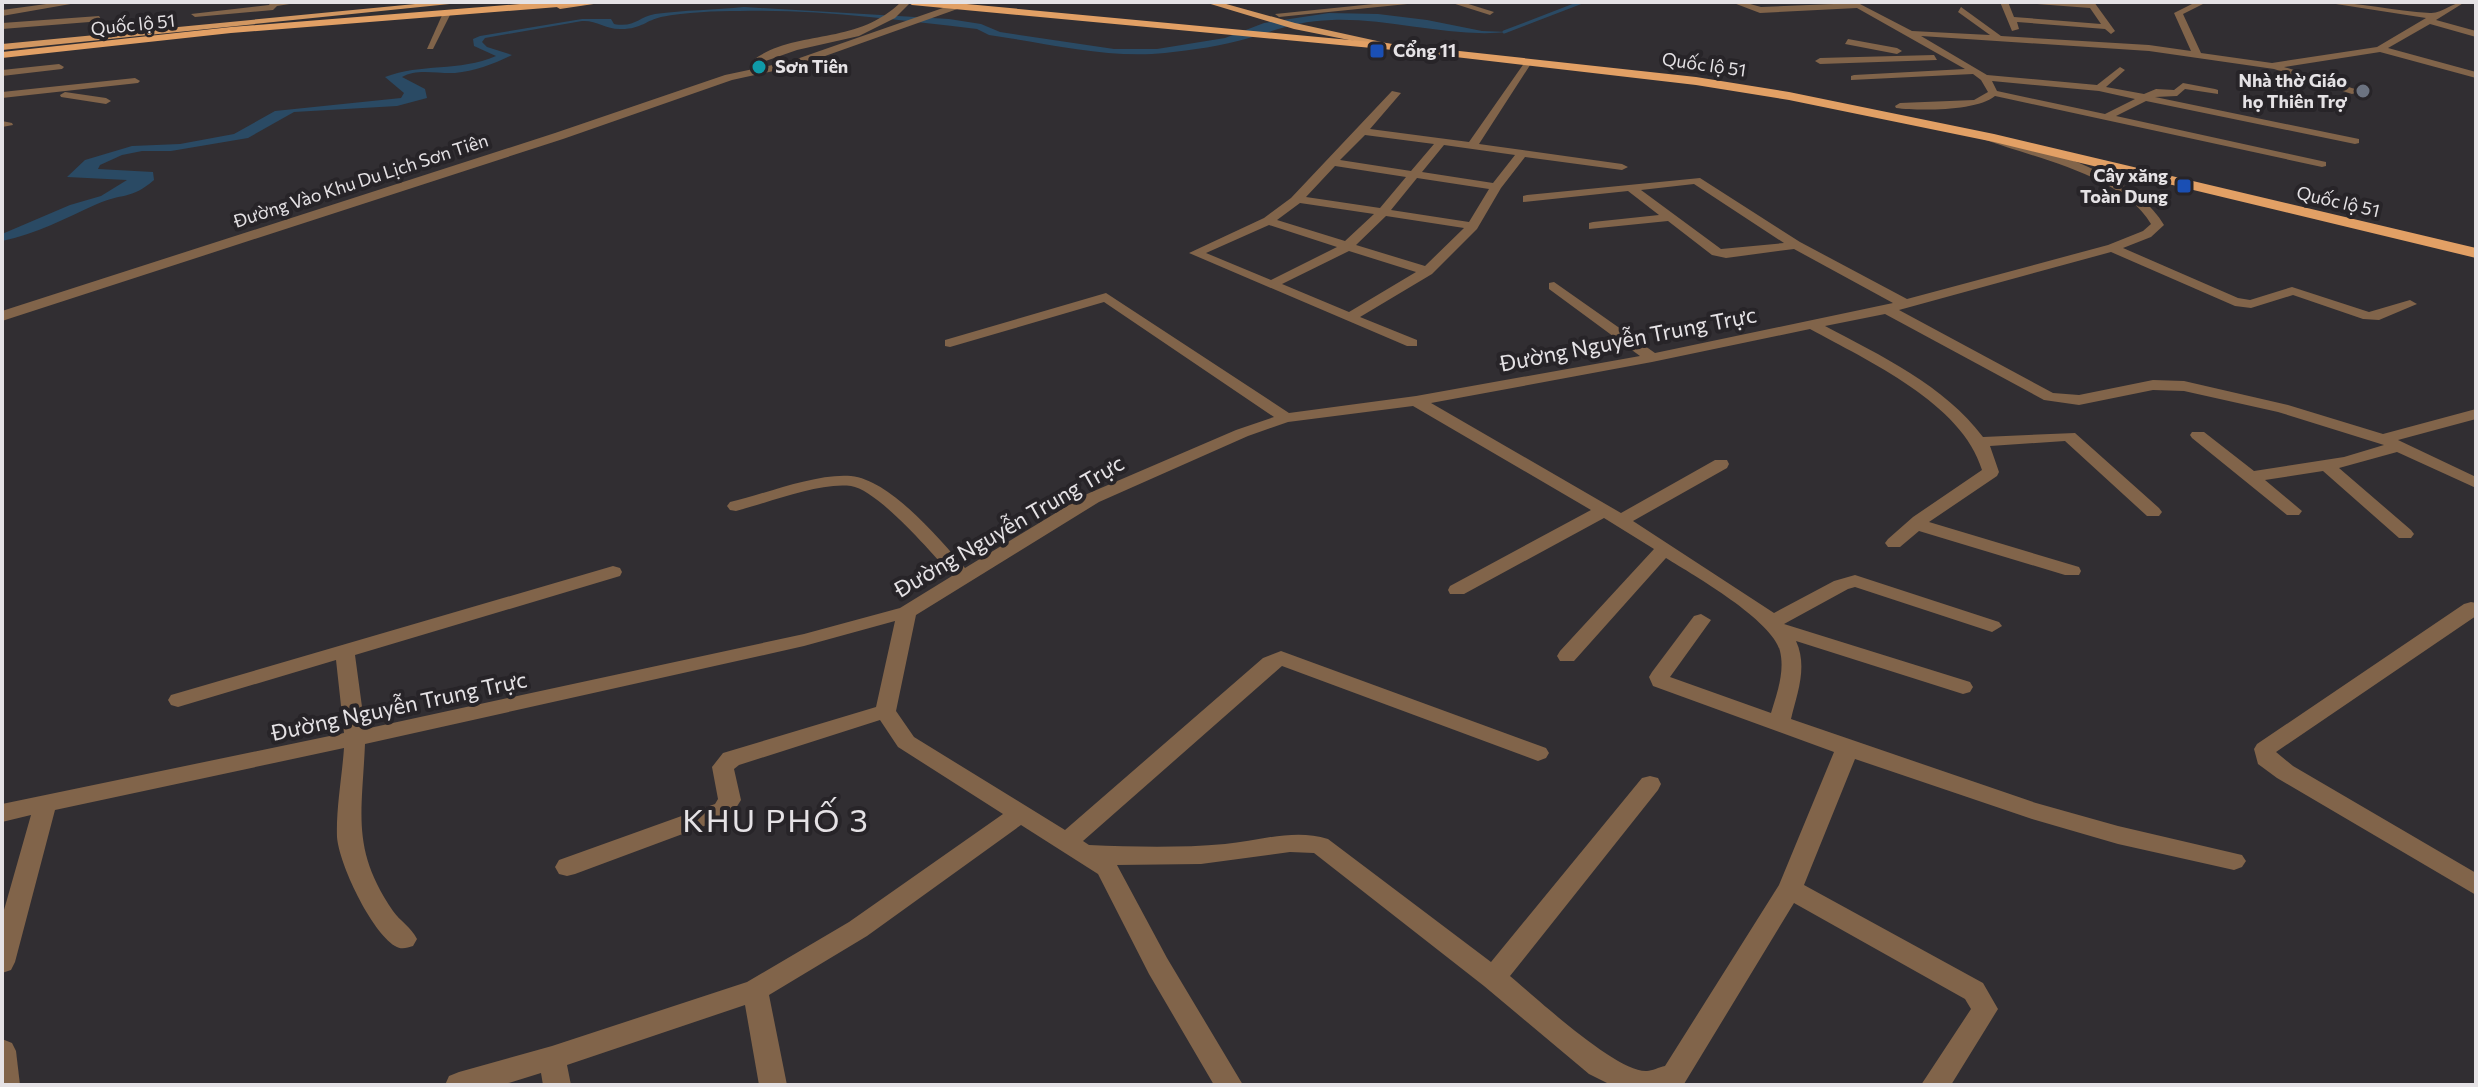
<svg xmlns="http://www.w3.org/2000/svg" width="2478" height="1087" viewBox="0 0 2478 1087" font-family="Commissioner,sans-serif">
	<style>
		.water { fill: #2a4a64 }
		.lines { fill: none; stroke-linecap: round; stroke-linejoin: round }
		.stream { stroke: #2a4a64; stroke-width: 3 }
		.minor { fill: #81644a; fill-rule: evenodd }
		.tertiary { fill: #81644a; fill-rule: evenodd }
		.primary { fill: #d29761; fill-rule: evenodd }
		.trunk { fill: #e2a065; fill-rule: evenodd }
		.transit-dot { fill: #1a4fb4; stroke: #272428; stroke-width: 3 }
		.culture-dot { fill: #0f9aa8; stroke: #272428; stroke-width: 3 }
		.worship-dot { fill: #6b7280; stroke: #272428; stroke-width: 3 }
		.labels { text-anchor: middle; stroke-width: 8; stroke-linejoin: round; paint-order: stroke }
		.far-street-label { font-size: 18px; fill: #e5e2e5; stroke: #272428 }
		.far-poi-label { font-size: 18px; font-weight: bold; fill: #e5e2e5; stroke: #272428; text-anchor: start }
		.street-label { font-size: 22px; fill: #e5e2e5; stroke: #272428 }
		.near-quarter-label { font-size: 32px; letter-spacing: 2px; fill: #e5e2e5; stroke: #272428 }
	</style>
	<rect width="100%" height="100%" fill="#312e32"/>
	<path class="water" d="M744,7l205,12 32,5 19,8 114,17h43l68,-11 39,-15 65,-10 49,1 49,6 55,11 26,1c-59,6 -117,-14 -176,-12 -33,1 -53,9 -83,18 -27,8 -57,12 -84,15 -57,6 -120,-10 -176,-18l-12,-6c-79,-9 -158,-20 -237,-18 -25,0 -54,1 -79,6 -14,3 -20,12 -39,12 -16,1 -25,-9 -40,-8l-97,17 -3,4 5,5 25,8c-18,9 -37,16 -57,18 -17,1 -38,-5 -53,4l23,12 2,9 -30,8 -103,6 -46,26 -77,13h-29l-20,4 -22,10 -2,4 55,3 1,8c-23,20 -33,13 -57,24 -31,14 -61,30 -95,37v-7l68,-29 31,-9 26,-16 -60,-3 18,-17 47,-14 48,-2 54,-10 41,-23 126,-13 3,-5 -19,-16c36,-14 74,-5 111,-21l-22,-10 -1,-7 7,-3 102,-17h29l3,5c21,4 24,-7 41,-10 29,-4 60,-4 89,-7z"/>
	<g class="lines">
		<path class="stream" d="M1504,32l78,-30"/>
		<g class="minor">
			<path d="M61,2h21l-80,14v-6z"/>
			<path d="M271,2h31l-25,4 -4,4 -78,7 -4,-3 78,-9z"/>
			<path d="M1393,2h34l-148,15 -4,-3z"/>
			<path d="M1449,2h13l32,10 -4,3z"/>
			<path d="M1731,2h12l18,5 97,-4 54,28 78,4 -32,-23 3,-5 40,29 148,9 42,6 -17,-38 22,-11h11l-24,12 18,39 71,10 105,-16 49,-29 -103,-16c36,0 71,9 107,11 12,1 22,-11 35,-11l-29,18 40,11v6l-46,-13 -42,24 88,24v6l-96,-26 -96,15 71,22v4l-3,1 -78,-25 -125,-18 -228,-15 66,39 110,10 23,-18 5,3 -19,17 38,7 12,-5 18,1 9,-7 32,6 3,1v4l-33,-5 -8,7 -22,1 204,42v4l-4,1 -209,-43 -30,15 210,46v4l-4,1 -327,-71c-17,15 -76,15 -99,12l-1,-2 5,-3 74,-3 14,-8 -7,-12 -8,-6 -122,6v-4l3,-1 111,-6 -108,-61 -97,5zM1992,81l107,10 36,8 -30,15 -108,-23z"/>
			<path d="M2000,2h8l6,15 87,7 -11,-16 -53,-4 57,-2 21,29 -4,3 -6,-5 -88,-7 2,7 -7,2z"/>
			<path d="M443,13l7,2 -17,34h-6z"/>
			<path d="M99,16l3,5 -100,8v-6z"/>
			<path d="M1848,39l49,9 5,3 -5,3 -52,-10z"/>
			<path d="M1934,55l3,5 -117,4 -5,-3 5,-3z"/>
			<path d="M1527,59l5,3 -53,82 143,20 6,3 -6,3 -97,-13 -24,31 -24,41 -45,45 -72,43 57,23v6h-10l-218,-93 75,-35 27,-20 101,-107 9,2 -31,36 99,13zM1365,135l69,9 -23,27 -71,-11zM1444,145l71,10 -22,28 -71,-11zM1335,166l71,11 -26,31 -74,-11zM1417,178l72,11 -20,33 -78,-12zM1300,203l74,11 -29,27 -68,-21zM1386,216l78,12 -39,38 -69,-21zM1269,225l68,22 -66,33 -65,-27zM1349,251l67,21 -67,40 -67,-28z"/>
			<path d="M59,64l5,3 -2,2 -60,7v-6z"/>
			<path d="M135,78l5,3 -2,2 -136,15v-6z"/>
			<path d="M65,92l41,6 5,3 -5,3 -45,-7 -1,-2z"/>
			<path d="M2,121l10,2 1,2 -11,2z"/>
			<path d="M1987,134c57,16 146,38 177,91l-13,12 -28,11 115,50 12,2 42,-13 77,25 41,-12 7,4 -38,16 -16,-1 -70,-24 -42,13 -16,-2 -124,-54 -212,58 154,83 26,2 74,-15 31,1 104,24 95,29 93,-25v10l-78,21 78,37v11l-79,-36 -58,16 72,62 3,4 -3,4h-12l-76,-67 -58,9 37,31 -3,4h-12l-95,-77 -2,-3 2,-3h12l50,39 90,-14 40,-12 -106,-33 -94,-21 -31,-1 -74,15 -35,-5 -159,-86 -60,12c55,29 120,60 158,111l92,-4 84,75 3,4 -3,4h-12l-82,-75 -75,5 9,26 -2,4 -68,46 150,45 2,4 -2,4h-14l-146,-44 -19,16h-12l-3,-4 3,-4 25,-22 69,-47c-20,-67 -114,-109 -172,-141l-158,33 -221,41 190,110 94,-53h12l2,4 -2,4 -94,53 141,92 60,-32 21,-6 144,47 3,4 -10,6 -137,-45 -7,2 -64,35 186,58 3,5 -3,5 -7,2 -167,-53c12,26 1,53 -5,78l245,84 82,23 124,29 4,6 -4,6 -8,3 -116,-26 -86,-25 -177,-60 -51,126 179,98 15,26 -47,76h-30l50,-76 -6,-10 -171,-96 -110,181 -73,1 -22,-11 -105,-88 -170,-133 -24,-1 -89,12 -84,1 50,93 76,127h-29l-65,-111 -51,-100 -77,-49 -154,111 -98,59 18,90h-28l-14,-80 -178,60 4,20h-28l-2,-12 -39,12h-57l4,-9 10,-4 93,-26 195,-64 102,-60 154,-108 -105,-67 -18,-27 -141,45 -5,4 7,31 -10,16 -156,58 -8,2 -8,-2 -4,-7 4,-7 156,-56 3,-5 -6,-32 11,-14 153,-46 19,-86 -91,25 -439,98c-3,70 -14,105 28,167 7,10 18,16 24,28l-4,7c-6,2 -12,4 -18,0 -24,-15 -56,-82 -58,-109 -1,-29 5,-60 7,-89l-289,62 -40,152 -4,8 -9,3v-56l29,-102 -29,7v-18l342,-71 -8,-73 -158,47 -7,-2 -3,-5 3,-5 442,-129 7,2 2,4 -2,4 -265,79 10,74 439,-95 96,-26 52,-32c-18,-21 -74,-86 -101,-90 -32,-4 -83,17 -115,25l-6,-1 -3,-4 3,-4c35,-8 86,-29 121,-26 40,4 89,64 114,92l122,-74 149,-64 38,-13 -170,-115 -154,45 -5,-1v-6l161,-47 183,120 127,-17 224,-40 -91,-67v-6l5,-1 101,71 238,-50 -99,-54 -68,9 -14,-3 -44,-34 -79,8v-6l4,-1 66,-7 -31,-24 -105,11v-6l4,-1 173,-17 100,64 107,57 201,-54 35,-14 8,-7c-28,-49 -117,-66 -168,-85v-4zM1694,184l90,59 -63,6 -80,-59zM1413,406l178,104 -141,76 -2,4 2,4h14l140,-76 50,31 -94,102 -3,5 3,5h14l92,-103c29,18 106,62 114,93 5,21 -3,42 -9,62l-101,-36 41,-57 -10,-6 -7,2 -42,56 -3,5 4,9 181,66 -55,133 -114,181c-6,1 -13,5 -18,5 -30,2 -112,-74 -137,-95l148,-186 3,-6 -3,-6 -8,-2 -8,2 -151,184 -163,-123c-34,-11 -69,2 -103,5 -45,4 -91,3 -136,1l-6,-4 199,-175 248,92 8,3 8,-3 3,-5 -3,-5 -265,-97 -18,7 -198,172 -151,-93 -18,-26 20,-96 183,-113 149,-66 40,-14z"/>
			<path d="M2471,602l5,1v13l-200,136 17,14 183,107v22l-199,-117 -19,-14 -4,-15 3,-5 207,-140z"/>
			<path d="M2,1039l10,4 4,8 4,34h-18z"/>
		</g>
		<g class="tertiary">
			<path d="M901,2h10l-16,16 -36,18 -62,14 -40,14 -5,-3c43,-33 103,-14 149,-59z"/>
			<path d="M960,2l3,5 -166,59 -65,14 -169,59 -561,182v-10l553,-178 170,-58 66,-14z"/>
		</g>
		<g class="primary">
			<path d="M436,2h33l-467,48v-6z"/>
			<path d="M573,2h34l-47,7 -5,-3z"/>
			<path d="M1204,2h15l76,21 114,25 -5,3 -110,-22z"/>
		</g>
		<g class="trunk">
			<path d="M545,2h43l-5,3 -352,28 -229,25v-6l229,-25z"/>
			<path d="M907,2h38l459,43 292,32 93,15 205,42 482,114v10l-482,-116 -205,-42 -93,-15 -292,-34 -492,-46z"/>
		</g>
	</g>
	<g class="transit-dot">
		<rect x="1369" y="43" width="16" height="16" rx="4"/>
		<rect x="2176" y="178" width="16" height="16" rx="4"/>
	</g>
	<circle class="culture-dot" cx="759" cy="67" r="8"/>
	<circle class="worship-dot" cx="2363" cy="91" r="8"/>
	<g class="labels">
		<g class="far-street-label">
			<text transform="translate(133 25) rotate(-6)" y="6">Quốc lộ 51</text>
			<text transform="translate(1704 65) rotate(8)" y="6">Quốc lộ 51</text>
			<text transform="translate(361 181) rotate(-18)" y="6">Đường Vào Khu Du Lịch Sơn Tiên</text>
			<text transform="translate(2338 202) rotate(13)" y="6">Quốc lộ 51</text>
		</g>
		<g class="far-poi-label">
			<text x="1393" y="57">Cổng 11</text>
			<text x="775" y="73">Sơn Tiên</text>
			<text x="2347" y="87" text-anchor="end">Nhà thờ Giáo<tspan x="2347" dy="21">họ Thiên Trợ</tspan></text>
			<text x="2168" y="182" text-anchor="end">Cây xăng<tspan x="2168" dy="21">Toàn Dung</tspan></text>
		</g>
		<g class="street-label">
			<text transform="translate(1628 339) rotate(-11)" y="8">Đường Nguyễn Trung Trực</text>
			<text transform="translate(1009 526) rotate(-30)" y="8">Đường Nguyễn Trung Trực</text>
			<text transform="translate(399 706) rotate(-12)" y="8">Đường Nguyễn Trung Trực</text>
		</g>
		<g class="near-quarter-label">
			<text x="776" y="832">KHU PHỐ 3</text>
		</g>
	</g>
	<rect width="2478" height="1087" fill="none" stroke="#e5e2e5" stroke-width="8"/>
</svg>
